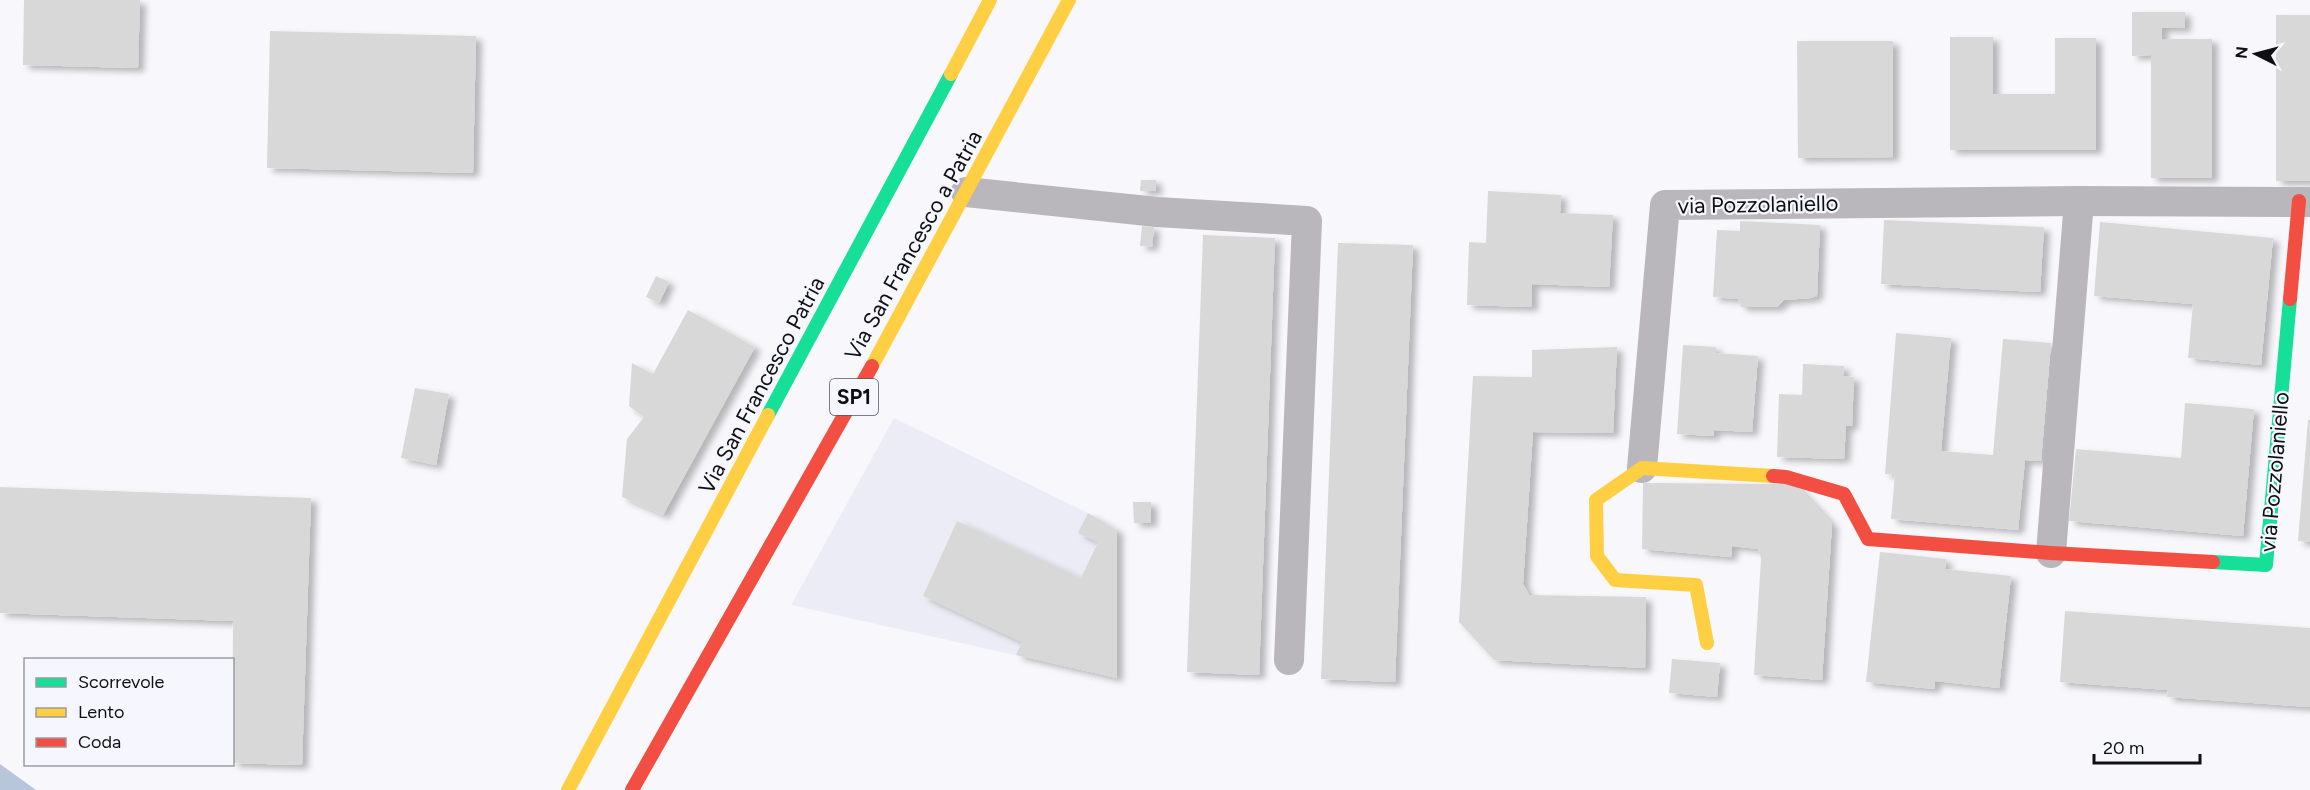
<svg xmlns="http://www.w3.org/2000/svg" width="2310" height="790" viewBox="0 0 2310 790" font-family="Figtree,sans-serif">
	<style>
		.built { fill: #ececf6 }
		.water { fill: #b8c6db }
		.building { fill: #d9d8d8; filter: url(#shadow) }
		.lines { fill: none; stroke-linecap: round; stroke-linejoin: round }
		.street { stroke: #bab7bc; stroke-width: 30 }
		.fast { stroke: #16e098; stroke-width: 14 }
		.slow { stroke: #ffcf43; stroke-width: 14 }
		.jam { stroke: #f24e42; stroke-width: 14 }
		.labels { text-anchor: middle; stroke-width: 4.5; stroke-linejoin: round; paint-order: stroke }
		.shield { fill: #f6f6fe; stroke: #55555a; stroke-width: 1.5 }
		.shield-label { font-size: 21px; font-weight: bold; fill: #101013 }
		.street-label { font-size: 22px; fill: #101013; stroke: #f6f6fe }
	</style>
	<defs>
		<filter id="shadow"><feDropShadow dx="6" dy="4" stdDeviation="3" flood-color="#0004"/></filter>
	</defs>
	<rect width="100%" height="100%" fill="#f8f8fc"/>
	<path class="built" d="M894,418l194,95 29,17v148l-326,-73z"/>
	<path class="water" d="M0,764l36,26h-36z"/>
	<g class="building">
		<path d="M24,0h116l-2,68 -115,-3z"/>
		<path d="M2132,12h53v16h-23v11h50v139h-61v-123l-19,1z"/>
		<rect x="2276" y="15" width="34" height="166"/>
		<path d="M270,31l206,5 -3,137 -206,-5z"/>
		<path d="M1950,37h43v57h62v-56h41v112h-146z"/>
		<path d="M1797,41h96v116l-95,1z"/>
		<path d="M1141,180h15v11h-16z"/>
		<path d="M1488,191l73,4 -1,18 53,2 -4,72 -77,-3v23l-65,-2 2,-63 17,1z"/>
		<path d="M1884,220l160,7 -4,65 -159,-8z"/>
		<path d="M1740,221l80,4 -3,71 -6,2 -27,2 -7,7h-36l-3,-8 -25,-2 4,-67 23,1z"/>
		<path d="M2100,222l173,16 -12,127 -73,-7 5,-54 -99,-8z"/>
		<path d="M1142,226l12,1 -2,20 -12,-1z"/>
		<path d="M1203,235l72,3 -16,437 -72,-3z"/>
		<path d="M1338,243l75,2 -18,437 -74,-3z"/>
		<path d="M656,276l13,6 -10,21 -13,-6z"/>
		<path d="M688,310l67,37 -92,168 -41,-18 5,-58 17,-22 -15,-11 3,-43 21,11z"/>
		<path d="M1896,333l55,5 -10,113 52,4 10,-116 48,4 -10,118 -16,-1 -7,70 -127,-11 4,-44 -10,-1z"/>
		<path d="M1683,345l33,2v6l42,3 -6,76 -38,-2v6l-37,-2z"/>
		<path d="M1617,347l-4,86 -80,-1 -10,152 6,11 117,2 -1,71 -151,-8 -35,-38 14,-246 59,1v-27z"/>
		<path d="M1803,364l41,2 -1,10 11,1 -2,49h-6l-2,33 -67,-2 2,-63 23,1z"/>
		<path d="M415,388l34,6 -13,71 -35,-7z"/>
		<path d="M2185,403l69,6 -11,127 -174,-15 7,-72 105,9z"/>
		<path d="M2308,420h2v122l-12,-1z"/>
		<path d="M1643,483l152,1 37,40 -10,156 -68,-5 7,-117 -3,-9 -26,-3 -1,11 -89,-8z"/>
		<path d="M0,487l311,11 -9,267 -70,-2 1,-142 -233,-8z"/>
		<path d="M1133,502h18v21h-17z"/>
		<path d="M1088,513l29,17v148l-101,-23 6,-13 -99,-46 34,-75 124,57 17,-36 -20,-9z"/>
		<path d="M1880,552l66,7 -1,10 66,7 -12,112 -64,-7 -1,8 -68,-7z"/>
		<path d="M2065,611l245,17v79l-143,-10 1,-7 -108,-8z"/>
		<path d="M1672,659l48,4 -3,34 -48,-4z"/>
	</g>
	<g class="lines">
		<g class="street">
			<path d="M966,192l191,20 150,9 -18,439"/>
			<path d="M1642,468l23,-263 414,-4 231,1"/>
			<path d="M2051,553l28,-352"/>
		</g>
		<g class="fast">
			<path d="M768,415l183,-341"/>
			<path d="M2213,562l53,3 24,-266"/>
		</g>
		<g class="slow">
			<path d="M951,74l39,-74"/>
			<path d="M872,366l197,-366"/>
			<path d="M1707,643l-11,-58 -81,-5 -18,-24 -1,-56 46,-32 131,8"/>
			<path d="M568,790l200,-375"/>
		</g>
		<g class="jam">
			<path d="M2290,299l9,-98"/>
			<path d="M1773,476l13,1 58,17 24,45 183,14 162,9"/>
			<path d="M632,790l240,-424"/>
		</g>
	</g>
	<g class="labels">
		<rect class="shield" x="830" y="379" width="48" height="36" rx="4.5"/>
		<g class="shield-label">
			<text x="854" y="404">SP1</text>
		</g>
		<g class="street-label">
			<text transform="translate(1758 204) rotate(-1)" y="8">via Pozzolaniello</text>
			<text transform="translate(913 245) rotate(-61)" y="8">Via San Francesco a Patria</text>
			<text transform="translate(761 385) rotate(-62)" y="8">Via San Francesco Patria</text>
			<text transform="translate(2274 472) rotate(-85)" y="8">via Pozzolaniello</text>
		</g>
	</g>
	<rect x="24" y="658" width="210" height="108" fill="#f6f6fe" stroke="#9a9aa0" stroke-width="1.5"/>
	<rect x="36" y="678" width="30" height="9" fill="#16e098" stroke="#9a9aa0" stroke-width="1.5"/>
	<text x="78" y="688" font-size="18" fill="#101013">Scorrevole</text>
	<rect x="36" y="708" width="30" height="9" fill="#ffcf43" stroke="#9a9aa0" stroke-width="1.5"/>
	<text x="78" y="718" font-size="18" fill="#101013">Lento</text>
	<rect x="36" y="738" width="30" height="9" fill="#f24e42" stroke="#9a9aa0" stroke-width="1.5"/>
	<text x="78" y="748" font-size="18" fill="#101013">Coda</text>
	<g transform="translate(2256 54) rotate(276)" stroke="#f6f6fe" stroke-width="4.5" paint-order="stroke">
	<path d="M0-4.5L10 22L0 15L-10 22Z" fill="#101013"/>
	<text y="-9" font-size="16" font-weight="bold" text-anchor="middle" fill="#101013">N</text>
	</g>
	<path d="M2094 754v9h106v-9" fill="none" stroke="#101013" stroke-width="3"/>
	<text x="2103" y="754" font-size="18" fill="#101013" stroke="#f6f6fe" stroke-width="4.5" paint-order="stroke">20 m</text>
</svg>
